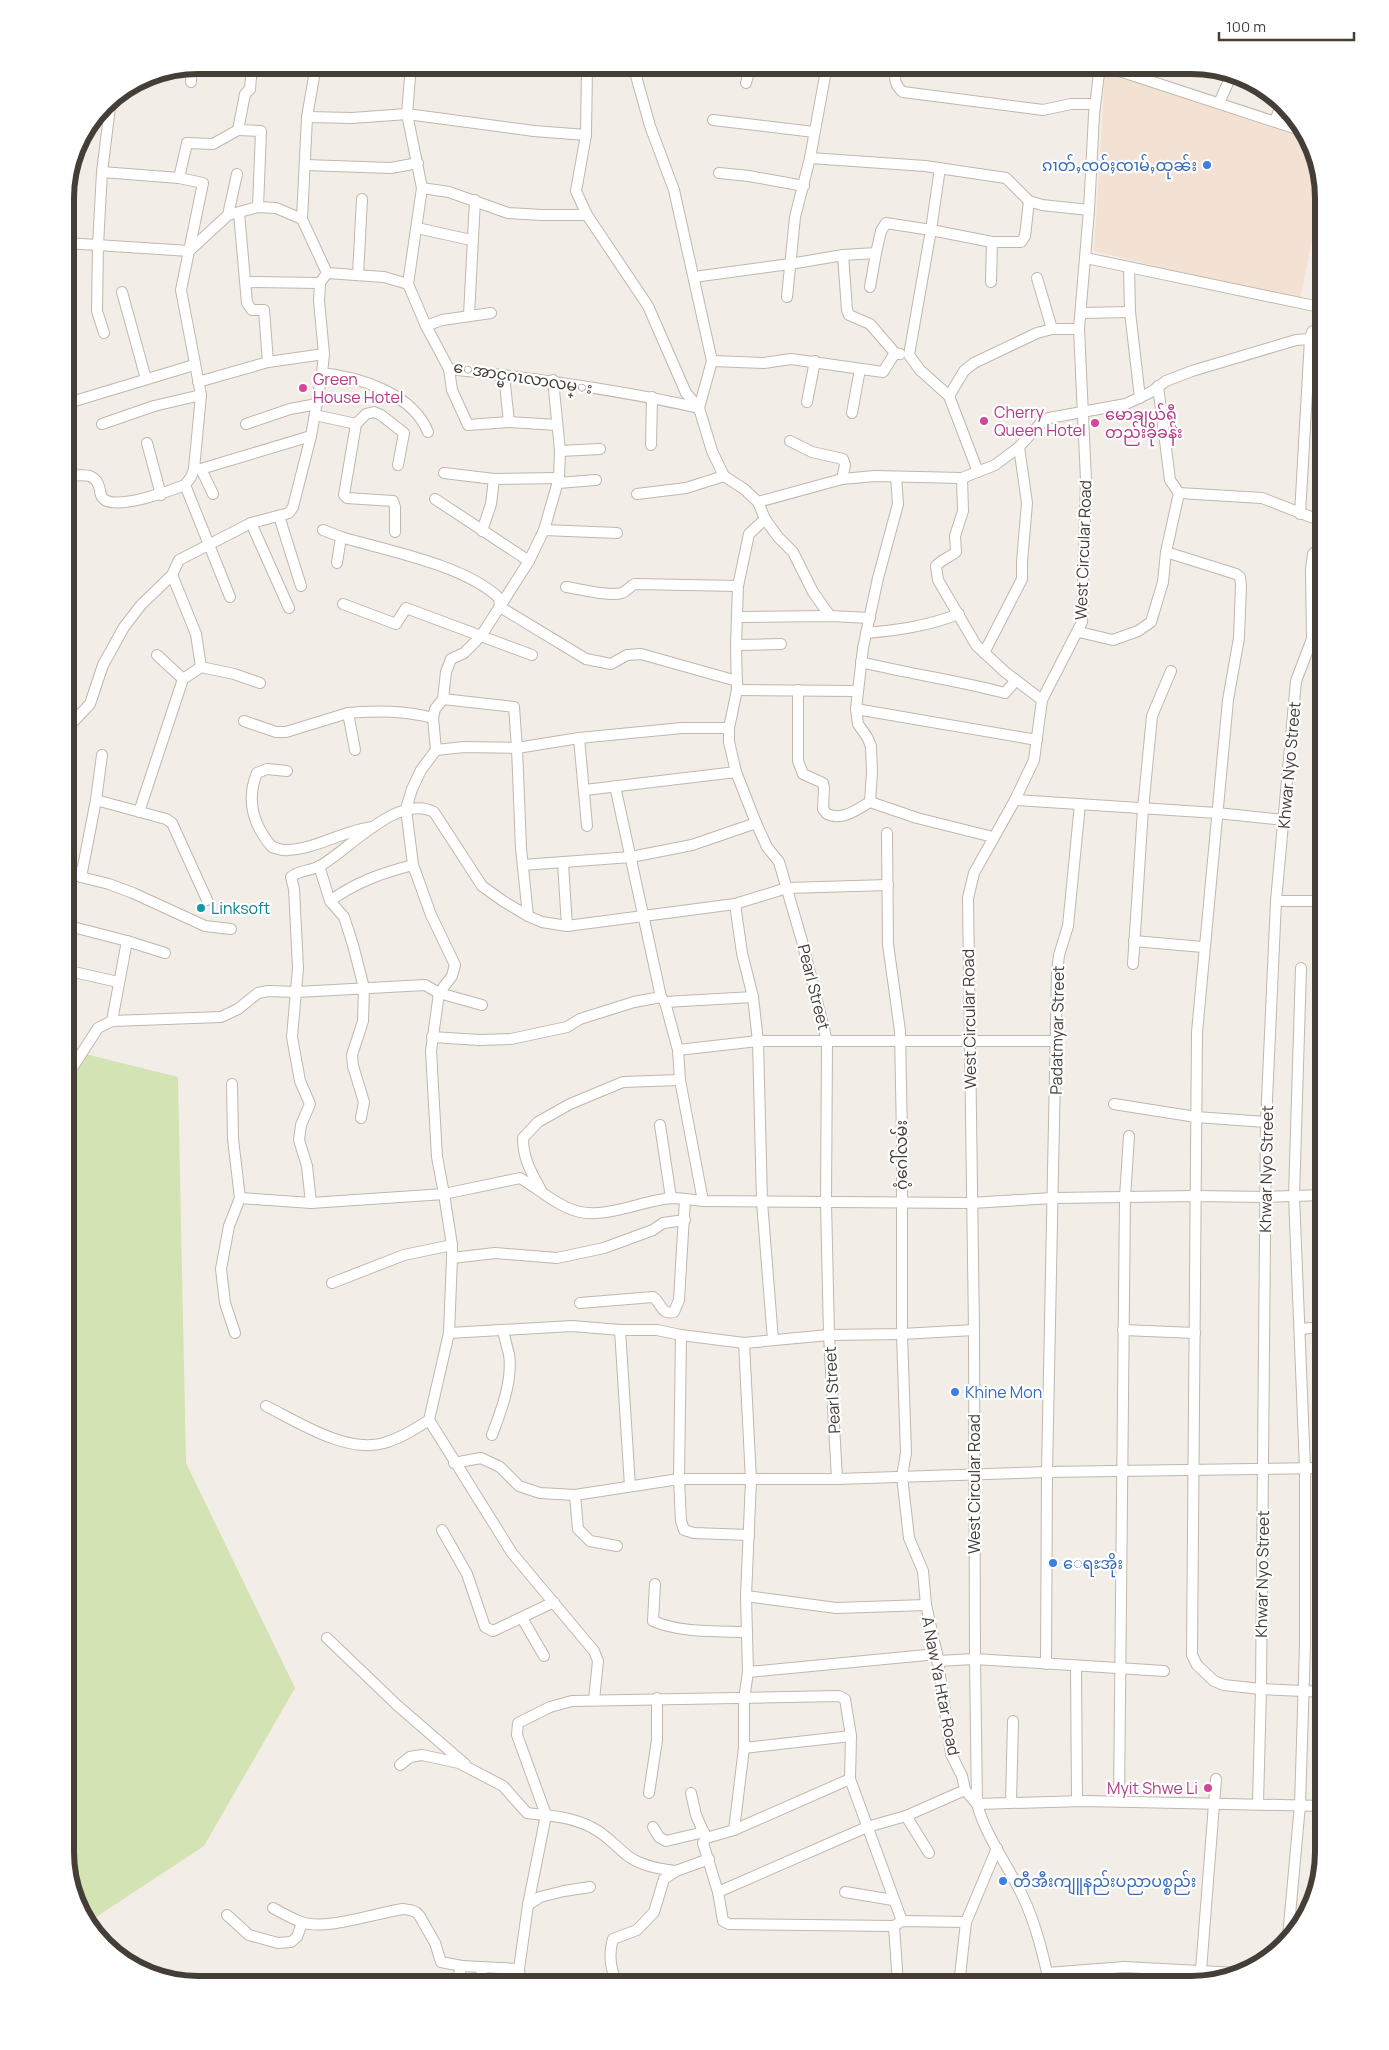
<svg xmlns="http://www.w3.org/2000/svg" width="1389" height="2050" viewBox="0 0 1389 2050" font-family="Manrope,'Noto Sans Myanmar',sans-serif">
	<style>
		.commercial { fill: #f3e2d4 }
		.green { fill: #d3e3b3 }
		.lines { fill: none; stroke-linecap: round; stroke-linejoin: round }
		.minor-casing { stroke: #c0b7ad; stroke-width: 12 }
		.minor { stroke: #fff; stroke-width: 10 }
		.shop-dot { fill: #3f7fe0; stroke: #fff; stroke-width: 2 }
		.hotel-dot { fill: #d1479c; stroke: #fff; stroke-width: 2 }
		.culture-dot { fill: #0f9aa8; stroke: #fff; stroke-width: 2 }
		.labels { text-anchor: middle; stroke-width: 4.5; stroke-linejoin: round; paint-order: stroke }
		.shop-label { font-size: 16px; fill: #366cbe; stroke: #fff; text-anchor: start }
		.street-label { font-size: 16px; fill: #453e37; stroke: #fff }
		.hotel-label { font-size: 16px; fill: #b23c85; stroke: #fff; text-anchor: start }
		.culture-label { font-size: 16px; fill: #0d838f; stroke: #fff; text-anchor: start }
		.rim { fill: none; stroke: #453e37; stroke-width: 6 }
	</style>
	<rect width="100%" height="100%" fill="#f2eee7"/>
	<path class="commercial" d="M1105,72l204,68 13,49 -22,112 -206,-50z"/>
	<path class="green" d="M65,1049l113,28 8,386 109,225 -91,158 -117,77 -4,-5 -18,-66z"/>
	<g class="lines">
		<defs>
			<g id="minor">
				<path d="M252,65l-2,24 -5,5 -7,36 23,1 -3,76"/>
				<path d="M411,65l-4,49 15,74 -14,96 18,42 23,43c84,9 167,20 250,39"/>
				<path d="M587,65l-1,70 -10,56 11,24 61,91 38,87 13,15"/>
				<path d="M633,65l17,61 24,64 38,171 -13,47 13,43 12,25 20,13 14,13 7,17 13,18 15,15 20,40 17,24"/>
				<path d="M896,65c-1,12 -3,19 7,27l140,18 28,-6h24"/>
				<path d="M1101,65l205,67"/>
				<path d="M191,82l1,-16"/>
				<path d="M746,83l5,-18"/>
				<path d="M1219,103l12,-27"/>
				<path d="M307,117l45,1 55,-4 127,17 52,4"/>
				<path d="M713,120l101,12"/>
				<path d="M1275,121l6,-16"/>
				<path d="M810,158l115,8 81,12 23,23"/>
				<path d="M305,165l86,3 27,-5"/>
				<path d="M719,173l30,3 55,10"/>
				<path d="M179,178l8,-35 26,1 25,-14"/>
				<path d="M422,188l27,4 59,21 34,2h45"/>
				<path d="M239,213l8,90 5,7h12l4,52"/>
				<path d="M228,215l9,-41"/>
				<path d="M302,219l5,-102 9,-52"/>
				<path d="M417,228l54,12"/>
				<path d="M66,243l123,8 14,-68 -24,-5 -77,-6"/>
				<path d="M843,255l4,55 2,5 21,9 25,29 5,1"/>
				<path d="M65,256v-21"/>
				<path d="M1086,258l238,50"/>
				<path d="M1129,267l1,45 10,86"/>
				<path d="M1324,268l-5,-11 5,-23"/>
				<path d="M358,275l4,-76"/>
				<path d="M694,277l96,-13 53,-9 33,-2 5,-22 5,-8 45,7 9,-62"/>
				<path d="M1037,278l15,51"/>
				<path d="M246,282l74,1"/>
				<path d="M991,282l1,-40"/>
				<path d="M870,287l6,-34"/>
				<path d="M122,292l24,87"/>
				<path d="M787,297l8,-80 15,-59 17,-93"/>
				<path d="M1081,313l49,-1"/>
				<path d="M469,315l6,-115"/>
				<path d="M426,326l16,-6 49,-7"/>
				<path d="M104,333l-7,-22 1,-66 4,-73 9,-73"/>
				<path d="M712,361l52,2 27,-4 92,13 12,-19"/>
				<path d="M449,369l3,21 16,35 41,-3 48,3"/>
				<path d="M322,373c38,4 91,21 106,59"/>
				<path d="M504,375l5,47"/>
				<path d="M198,382l70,-20 56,-8"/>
				<path d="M949,396l-29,-26 -11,-15 22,-125 61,12h29l4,-6 4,-35 13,4 47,5"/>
				<path d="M807,402l8,-41"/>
				<path d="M68,403l126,-38"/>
				<path d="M852,413l8,-44"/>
				<path d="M315,415l41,9"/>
				<path d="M102,424l52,-18 47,-11"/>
				<path d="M246,424l44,-15 27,-5"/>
				<path d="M790,441l22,11 31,7 2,6 -3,14"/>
				<path d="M147,443l14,52"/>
				<path d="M651,445l1,-48"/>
				<path d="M560,451l40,-2"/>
				<path d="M194,469h7l110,-33"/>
				<path d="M201,469l12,25"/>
				<path d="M978,472l-29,-76 15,-25 10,-8 63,-30 15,-4h27"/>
				<path d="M444,473l50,6 65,-1"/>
				<path d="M65,476c16,0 31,-6 35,14 0,4 2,8 5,10 15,9 65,-9 80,-15"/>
				<path d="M962,478l1,33 -8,25 1,16c-6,5 -15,8 -20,14l2,14 38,65 29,27 37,28"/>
				<path d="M558,483l38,-3"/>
				<path d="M1179,493l83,5 62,24"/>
				<path d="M637,494l49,-6 38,-12"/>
				<path d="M435,499l94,62"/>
				<path d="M758,502l84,-23 33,-3 87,2 33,-13 24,-18 21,-23 9,-6 77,-14 25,-12 15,-11 26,-10 104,-31 14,-1 2,-7 12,-8"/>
				<path d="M1300,514l10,-175"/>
				<path d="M279,516l22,70"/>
				<path d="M765,519l-16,15 -11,52 -2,59 1,45 -8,38v14l7,30 20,51 11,24 12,15 23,79 25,100 -1,161 3,133 8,144"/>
				<path d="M251,523l38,85"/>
				<path d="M323,530l18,7c47,14 124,28 158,61l1,9 86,52 25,5 16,-9 14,-1 96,27"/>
				<path d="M544,530l73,3"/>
				<path d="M482,531l9,-27 3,-25"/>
				<path d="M395,532v-25l-2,-6 -46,-3 -3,-3 12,-71 10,-10 8,-2 7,3 23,18 -6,32"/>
				<path d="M1166,552l70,22 4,3 1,8 -2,53 -11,62 -31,332 -5,623 5,10 17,16 10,4 37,4 63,3"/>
				<path d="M337,563l4,-26"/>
				<path d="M566,587c14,2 44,10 56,6 5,-2 8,-7 13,-9l103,2"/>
				<path d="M230,597l-45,-112 6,-8 3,-8 7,-74 -20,-105 8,-39 39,-36 30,-8 18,1 26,11 25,54 57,4 24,7"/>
				<path d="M343,604l53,20 10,-16 126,47"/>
				<path d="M738,617l92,-1 40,2"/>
				<path d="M1079,632l34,8 25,-9 13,-9 12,-40 3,-30 13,-59 -9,-13 -12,-94"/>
				<path d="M866,633c34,-3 61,-7 93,-19"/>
				<path d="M736,645l45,-1"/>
				<path d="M65,651l1,-2"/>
				<path d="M984,653l38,-74v-17l5,-59 -8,-56"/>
				<path d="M157,655l26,24"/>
				<path d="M861,662c48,12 96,18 144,31l11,-13"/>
				<path d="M201,667l33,7 26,9"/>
				<path d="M737,690l121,1"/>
				<path d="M798,690v71l5,13 20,9 1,5 -1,21 4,5c16,7 29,-4 43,-12l47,16 76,19"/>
				<path d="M443,699l71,8 3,41 4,100 7,68"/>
				<path d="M856,709l181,31"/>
				<path d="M244,721l32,11h10l62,-19"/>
				<path d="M579,738l8,88"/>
				<path d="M65,743l5,-18 20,-21 13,-39 21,-38 17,-22 31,-30 7,-15 72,-37 38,-10 4,-6 18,-71 11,-63 2,-19 -5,-53 1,-18 7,-10"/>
				<path d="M355,750l-7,-37c31,-2 55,-3 85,5"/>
				<path d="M436,750l28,-3 53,1 62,-10 103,-10h47"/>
				<path d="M287,771l-20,-2 -10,4c-11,27 -4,52 15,74 5,1 10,4 15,3 30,-1 57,-20 86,-23"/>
				<path d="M615,786l46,211 4,5 13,48 2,30 23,121"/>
				<path d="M585,790l151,-18"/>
				<path d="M96,800l70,19 6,4 35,77"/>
				<path d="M1015,800l202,13 67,7"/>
				<path d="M870,802l2,-30 -1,-26 -4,-9 -9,-13 -2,-15 7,-61 15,-70 20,-74 -2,-27"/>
				<path d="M139,812l44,-133 18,-12 -5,-33 -24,-59"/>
				<path d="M887,833l1,111 12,87 2,107v196l4,119 -4,23 7,62 14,33 3,34 11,49 14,100 11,22 3,14 12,14 108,-3 239,5"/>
				<path d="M65,862l16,15 28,7 24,9 72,33 26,3"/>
				<path d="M563,863l4,63"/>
				<path d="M523,865l108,-8 61,-12 64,-22"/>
				<path d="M319,866l11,35 14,16 9,28 11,43 -1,33 -11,34 1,11 11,36 -3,16"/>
				<path d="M81,877l15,-77 6,-45"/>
				<path d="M330,901c26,-19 52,-28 83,-36"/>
				<path d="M1276,901h48"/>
				<path d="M735,904l7,49 11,44 5,44 4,161 11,138"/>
				<path d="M65,925l62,16 38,12"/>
				<path d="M1134,941l69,6"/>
				<path d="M1133,964l10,-155 9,-93 19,-45"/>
				<path d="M65,970l53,12"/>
				<path d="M665,1002l88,-5"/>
				<path d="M112,1021l109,-4 17,-8 20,-16 10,-2 29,1 128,-7 14,8 43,12"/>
				<path d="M432,1037l48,3 31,-1 56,-12 13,-8 54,-17 27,-5"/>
				<path d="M678,1050l80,-9h298"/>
				<path d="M65,1074l9,-9 24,-37 14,-7 15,-80"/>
				<path d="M232,1084l1,55 7,59 -11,28 -8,43 4,34 10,30"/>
				<path d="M1114,1104l82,13 70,5"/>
				<path d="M660,1125l11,73"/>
				<path d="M541,1190c-10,-18 -18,-31 -18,-52l15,-16 32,-18 53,-22 57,-2"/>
				<path d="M240,1198l71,5 133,-9 76,-16c19,11 38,29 60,34 28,6 64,-12 92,-14 10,0 21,2 31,3l268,2 82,-5 143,-2 69,1 59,-2"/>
				<path d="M311,1203l-4,-37 -8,-26 2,-15 9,-21 -10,-23 -8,-44 6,-69 -4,-79 -3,-12c8,-7 20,-6 29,-11 30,-17 78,-73 114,-54l48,74 21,15 25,15 14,6 25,4 168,-22 52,-16 101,-3"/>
				<path d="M452,1258l43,-5 62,5 47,-10 49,-18 10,-7 22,-3"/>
				<path d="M332,1283l72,-28 48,-10"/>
				<path d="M580,1303l73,-6c9,6 7,18 21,15l5,-12 6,-101"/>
				<path d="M1300,1329l24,-2"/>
				<path d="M620,1330l10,156"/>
				<path d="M1123,1330l72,3"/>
				<path d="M449,1333l123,-7 48,4h37l24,5 63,8 85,-8 73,-1 72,-4"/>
				<path d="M681,1335l-2,144 2,42 3,9 10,3 55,2"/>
				<path d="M266,1406c32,16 81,48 118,37 17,-5 31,-14 45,-23l20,-87 3,-75v-13l-8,-51 -7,-37 -6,-106 8,-58 13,-17 3,-11 -24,-50 -18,-50 -7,-56 6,-20 9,-19 15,-20 -3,-32 2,-9 8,-10 3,-27 5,-13 13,-6 17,-17 48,-75 15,-31 15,-52 1,-27 -7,-71"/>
				<path d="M429,1420l83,133 82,98 4,10 -4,39"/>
				<path d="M492,1435c9,-24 21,-54 17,-81 -2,-7 -4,-15 -6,-23"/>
				<path d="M454,1463l27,-5 19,9 19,19 21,7 35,2 104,-16h158l210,-7 277,-4"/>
				<path d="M575,1495l3,34 12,12 27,5"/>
				<path d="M442,1530l25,44 18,53 8,4 61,-29"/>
				<path d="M655,1584l-2,37c28,12 63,10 93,11"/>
				<path d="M746,1596l90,12 90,-3"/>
				<path d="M522,1618l22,38"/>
				<path d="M327,1638l71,68 67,58"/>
				<path d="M937,1661l38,-2 189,12"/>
				<path d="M1046,1664l1,-192 10,-500 2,-17 9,-29 12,-122"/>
				<path d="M1076,1666l1,135"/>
				<path d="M748,1672l189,-18"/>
				<path d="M744,1748l107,-12"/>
				<path d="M400,1765l10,-8 12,-2 37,8 44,23 24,27c23,3 42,3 64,14 15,7 24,19 37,29 13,10 32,13 48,15"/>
				<path d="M649,1793l8,-53v-42"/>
				<path d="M691,1793l5,22 10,23 -3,5 15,49 5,29 6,3 165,2 8,-5 64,1"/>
				<path d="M1119,1801l6,-604 4,-61"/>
				<path d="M1011,1802l2,-81"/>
				<path d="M1258,1803l3,-114 5,-567 10,-221 20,-220 16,-42 -1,-70 2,-15 11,-10"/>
				<path d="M906,1816l23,37"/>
				<path d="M653,1827l6,10 7,4 38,-9"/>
				<path d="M734,1830l10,-82v-49l4,-27 -2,-76 5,-116 -7,-137"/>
				<path d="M706,1838l28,-8 116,-51"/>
				<path d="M718,1892l149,-65 39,-11 59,-26"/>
				<path d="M845,1892l48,8"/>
				<path d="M528,1905l12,-8 24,-6 26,-4"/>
				<path d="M273,1908c9,5 18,10 28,14 24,9 75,-9 102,-13 7,1 12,1 16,6l16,28 6,19 21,4 57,3"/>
				<path d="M227,1915l22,20 29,8 13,-1 6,-5 5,-14"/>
				<path d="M894,1926l4,59"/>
				<path d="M1288,1937l12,-132 5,-160v-177l-11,-272 7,-228"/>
				<path d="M1047,1973l77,-6 114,6"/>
				<path d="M1200,1983l16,-204"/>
				<path d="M455,1985l7,-19"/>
				<path d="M478,1985l5,-17"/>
				<path d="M520,1985l-1,-16 9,-64 18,-90 -29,-80 1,-12 32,-16 22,-6 267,-5 6,3 6,37 -1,43 52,142"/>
				<path d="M617,1985c-6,-16 -9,-29 -4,-46l24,-9 17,-18 10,-33 12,-8 33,-12"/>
				<path d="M726,1985l40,-3 8,3"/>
				<path d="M959,1985l7,-63 31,-74"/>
				<path d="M1050,1985c-7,-30 -14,-61 -27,-88 -15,-32 -37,-60 -46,-93l-2,-145 -1,-329 -6,-432 6,-25 41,-73 19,-40 8,-60 40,-78 4,-142 -7,-151 10,-119 5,-95 6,-50"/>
			</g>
		</defs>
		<use href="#minor" class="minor-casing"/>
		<use href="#minor" class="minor"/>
	</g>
	<g class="shop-dot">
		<circle cx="1207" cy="165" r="5"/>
		<circle cx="955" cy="1392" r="5"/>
		<circle cx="1053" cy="1563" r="5"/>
		<circle cx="1003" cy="1881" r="5"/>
	</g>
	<g class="hotel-dot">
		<circle cx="303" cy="388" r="5"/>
		<circle cx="984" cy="421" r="5"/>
		<circle cx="1095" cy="423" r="5"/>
		<circle cx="1208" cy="1788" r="5"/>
	</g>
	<circle class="culture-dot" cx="201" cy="908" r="5"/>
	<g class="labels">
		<g class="shop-label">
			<text x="1197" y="171" text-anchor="end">ၵၢတ်ႇၸဝ်ႈၸၢမ်ႇထုၼ်း</text>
			<text x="965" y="1398">Khine Mon</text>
			<text x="1063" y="1569">ေရႊအိုး</text>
			<text x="1013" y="1887">တီအီးကျူနည်းပညာပစ္စည်း</text>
		</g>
		<g class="street-label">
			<text transform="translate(523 377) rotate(9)" y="6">ေအာင္မဂၤလာလမ္း</text>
			<text transform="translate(1083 550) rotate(-88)" y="6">West Circular Road</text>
			<text transform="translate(1289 765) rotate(-85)" y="6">Khwar Nyo Street</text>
			<text transform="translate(814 987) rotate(76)" y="6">Pearl Street</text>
			<text transform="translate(969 1019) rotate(-91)" y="6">West Circular Road</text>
			<text transform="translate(1057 1030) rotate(-89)" y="6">Padatmyar Street</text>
			<text transform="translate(901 1155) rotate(-90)" y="6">ဂံ့ဂေါ်လမ်း</text>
			<text transform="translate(1266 1169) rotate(-89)" y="6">Khwar Nyo Street</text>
			<text transform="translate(832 1390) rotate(-93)" y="6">Pearl Street</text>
			<text transform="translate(974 1484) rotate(-90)" y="6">West Circular Road</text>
			<text transform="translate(1262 1574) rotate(-89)" y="6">Khwar Nyo Street</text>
			<text transform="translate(941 1686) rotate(79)" y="6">A Naw Ya Htar Road</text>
		</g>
		<g class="hotel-label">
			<text x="313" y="385">Green<tspan x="313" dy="18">House Hotel</tspan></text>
			<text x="994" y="418">Cherry<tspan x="994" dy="18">Queen Hotel</tspan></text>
			<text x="1105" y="420">မောချယ်ရီ<tspan x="1105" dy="18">တည်းခိုခန်း</tspan></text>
			<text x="1198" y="1794" text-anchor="end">Myit Shwe Li</text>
		</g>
		<g class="culture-label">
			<text x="211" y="914">Linksoft</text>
		</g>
	</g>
	<path d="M0 0H1389V2050H0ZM198 74H1191A124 124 0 0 1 1315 198V1852A124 124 0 0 1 1191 1976H198A124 124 0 0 1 74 1852V198A124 124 0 0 1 198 74Z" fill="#fff" fill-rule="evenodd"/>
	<path class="rim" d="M198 74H1191A124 124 0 0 1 1315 198V1852A124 124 0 0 1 1191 1976H198A124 124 0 0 1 74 1852V198A124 124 0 0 1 198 74Z"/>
	<path d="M1219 32v8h135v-8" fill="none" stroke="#453e37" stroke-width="2.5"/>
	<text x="1226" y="32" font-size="15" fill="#453e37" stroke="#ffffff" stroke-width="4" paint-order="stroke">100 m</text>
</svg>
